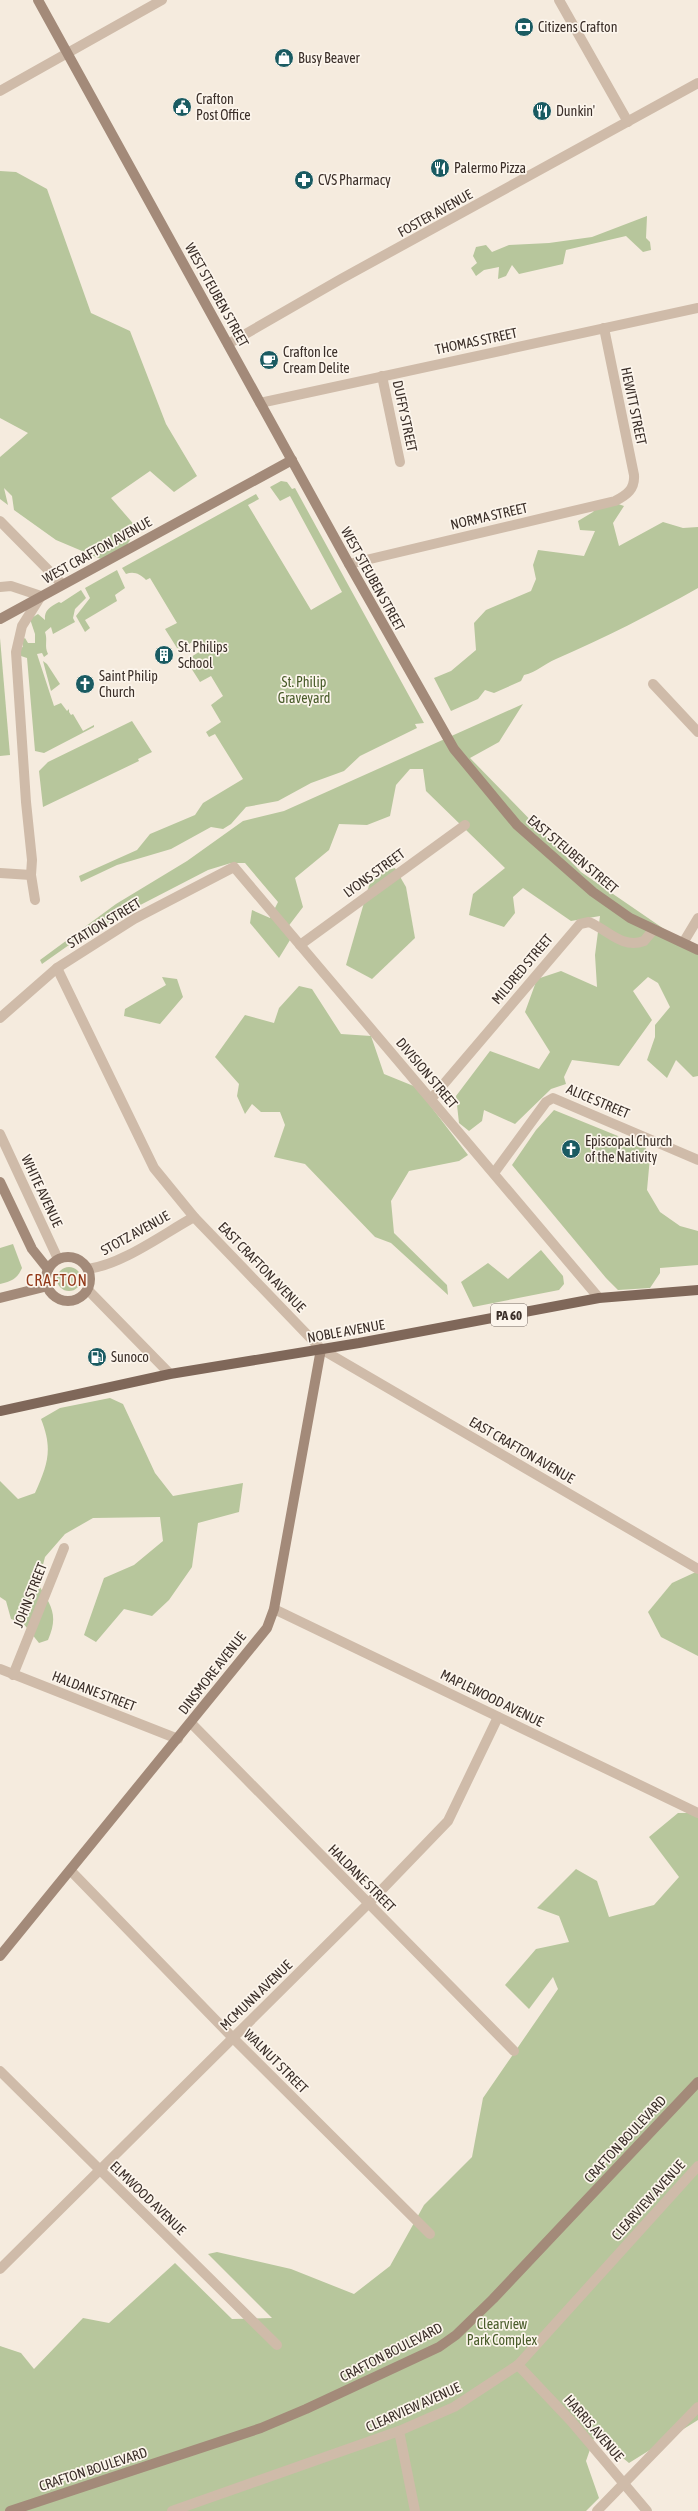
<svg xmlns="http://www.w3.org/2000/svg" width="698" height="2511" viewBox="0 0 698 2511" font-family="'Asap Condensed',sans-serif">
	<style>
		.green { fill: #b7c69c }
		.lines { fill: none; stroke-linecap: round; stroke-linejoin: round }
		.minor { stroke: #cfbba9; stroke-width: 10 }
		.tertiary { stroke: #cfbba9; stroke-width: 10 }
		.secondary { stroke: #a38a79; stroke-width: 10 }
		.primary { stroke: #7f6759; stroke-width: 10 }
		.labels { text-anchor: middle; stroke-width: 3.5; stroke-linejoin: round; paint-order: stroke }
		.shield { fill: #fcf5ec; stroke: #756a64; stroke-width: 1 }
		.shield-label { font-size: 13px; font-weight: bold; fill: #3b2f29 }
		.poi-label { font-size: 14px; fill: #3b2f29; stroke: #fcf5ec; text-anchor: start }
		.street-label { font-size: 14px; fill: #3b2f29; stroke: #fcf5ec }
		.park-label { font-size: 14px; fill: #495c2a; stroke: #fcf5ec }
		.quarter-label { font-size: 16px; letter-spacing: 1px; fill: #933a1a; stroke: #fcf5ec }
	</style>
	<rect width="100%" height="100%" fill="#f5ebde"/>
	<g class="green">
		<path d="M0,171l16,1 31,17 44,124 39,18 36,93 31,52 -23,16 -24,-21 -39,27 26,30 -10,17 -26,14 -45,-19 -42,-30 -2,-14 -8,-8 4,17 -8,-6v-42l28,-24 -28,-15z"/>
		<path d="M647,216l-1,22 4,4 1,8 -8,2 -17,-16 -60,14 -3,14 -44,10 -7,-9 -6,11 -8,3 1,-12 -15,3 -8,6 -5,-8 6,-5 -4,-7 3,-9 10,-2 6,7 17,-7 40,-2 43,-6z"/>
		<path d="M281,481l6,1 5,7 3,-1 129,235 -9,1 2,4 -57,28 -16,15 -33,12 -33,18 -32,6 -15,17 -8,5 -12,-2 -40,22 -54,16 -36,17 -2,-6 58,-26 13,-16 45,-19 8,-12 40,-24 -28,-45 -6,3 -3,-5 15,-10 -10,-17 12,-9 -12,-20 -11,6 -14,-22 18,-11 -7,-10 -16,10 -4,-1 -12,-19 12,-6 -27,-45 -4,2c-6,-6 -12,-9 -20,-6l-4,-6 134,-74 3,5 -11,6 63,105 31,-18 -52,-96 -10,5 -10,-14z"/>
		<path d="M604,499l20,7 -11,17 6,23 44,-24 20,6 15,-1v61c-46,26 -94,50 -142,71 -12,5 -19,13 -32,16l-3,6 -27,12 -9,-3 -7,9 -27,12 -17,-33 17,-7 25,-21 -2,-27 12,-13 45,-19 5,-12 -3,-14 5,-15 46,6 11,-25 -15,-1 -2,-9 15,-9z"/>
		<path d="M117,570l8,18 -10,7 2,6 -32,19 5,8 -5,4 -9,-16 14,-18 -5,-10z"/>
		<path d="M81,590l5,8 -11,11 -2,9 2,4 -22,12 -2,-7 -6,5c3,8 -1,14 3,22l-4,3 -2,-4 -5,1 17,52 7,-3 6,8 2,-2v3l2,3 2,-1 10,17 11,-6v2l-50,26 -9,-2 -8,-93 -6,-2 -2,-8 4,-1 -1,-7 3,-2 3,5h7v-9l-5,-15 8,-5 7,6c-1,-10 5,-13 14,-18l2,1z"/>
		<path d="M0,638l10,117 -10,1z"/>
		<path d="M43,661l4,3 13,20 -9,7z"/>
		<path d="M523,704l-24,38 -29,16 111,114 86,59 31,17v128l-5,1 -17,-17 -9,18 -20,-18 8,-23v-12l15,-18 -12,-24 -10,-6 -15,14 19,29 -33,46 -47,-6 -8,17 2,7 -15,5 -36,35 -31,-14 -2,11 -13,10 -10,-8 -3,-27 34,-45 49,18 11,-17 -25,-40 12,-33 24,-8 36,16 -2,-32 5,-39 -29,5 -48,-33 -10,9 2,16 -11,14 -35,-12 4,-21 32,-26 -79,-77 -3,-22h-13l-14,16 -6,31 -23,9 -28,-1 -10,26 -34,28 8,29 -19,25 6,8 -11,18 -29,-35 2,-13 18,8 8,-16 -33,-39h-14l-23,7 -89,46 -28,21 -22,8 -27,19 -2,-4 76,-56 71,-43 56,-40 41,-10z"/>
		<path d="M132,721l20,31 -14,7 1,2 -96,46 -4,-36 9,-9z"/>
		<path d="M395,868l11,19 9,51 -43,41 -26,-14 26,-90z"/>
		<path d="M162,977l15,2 6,18 -23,27 -36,-8 1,-7 41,-24z"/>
		<path d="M299,986l13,3 29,45 30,2 13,38 32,13 52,68 -9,6 -50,10 -18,30 3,32 53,52 1,10 -57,-52 -16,-6 -70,-73 -31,-7 11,-32 -5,-13h-19l-9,-8 -7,10 -8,-18 2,-12 -24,-27 30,-42 29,8 5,-15z"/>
		<path d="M554,1110l91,37 5,10 -3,33 13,22 20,14 18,5v34l-38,3v5l-10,15 -32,2 -12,-12 -94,-113 24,-35z"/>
		<path d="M13,1244l9,24c-5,11 -10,13 -22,16v-36z"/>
		<path d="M541,1250l22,26 1,8 -5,6 -86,17 -12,-25 27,-19 20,16z"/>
		<circle cx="69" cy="1279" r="12"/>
		<path d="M110,1398l13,6 32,69 18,23 70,-13 -4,29 -41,11 -6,44 -23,33 -17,16 -28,-7 -28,33 -12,-7 20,-57 30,-13 29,-24 -3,-24 -67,1 -28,16 -20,23 -7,27c13,21 21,31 10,56l-9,3 -16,-20 -12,-4 -5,-18 -6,-4v-116l18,18 17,-6c13,-29 18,-44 6,-74l19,-11z"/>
		<path d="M698,1571v85l-37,-19 -13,-25 24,-29z"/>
		<path d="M678,1813h20v607l-69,43 -34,-28 -9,26 13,37 -13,13h-586v-165l21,7 13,16 49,-51 26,5 66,-60 57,56 40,-1 -64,-64 9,-2 74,17 63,25 36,-28 34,-61 48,-48 11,-59 75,-109 -5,-12 -24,32 -24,-24 31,-36 33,-7 -10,-26 -22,-8 39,-39 21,12 12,36 45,-12 25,-28 -30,-40z"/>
	</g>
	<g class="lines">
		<g class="minor">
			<path d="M559,0l69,122"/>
			<path d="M0,91l162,-91"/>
			<path d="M382,376l18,86"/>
			<path d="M260,403l438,-95"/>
			<path d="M0,521l62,63"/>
			<path d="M349,564l266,-63c12,-6 20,-12 19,-26l-30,-147"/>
			<path d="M0,587l11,-1 30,10 -19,30 -6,26 10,150 6,58 -1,15 4,25"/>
			<path d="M653,684l45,48"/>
			<path d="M0,873l31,2"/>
			<path d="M683,943l15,-25"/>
			<path d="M300,945l165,-120"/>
			<path d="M57,968l97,200 40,49 127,132 377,220"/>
			<path d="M0,1018l57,-50 77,-49 100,-52 365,431"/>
			<path d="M431,1099l149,-175 9,-2c19,8 33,27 55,19l10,-12"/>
			<path d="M0,1134l58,125"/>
			<path d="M494,1173l52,-71 7,-4 145,62"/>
			<path d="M88,1269c35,-5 75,-35 106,-52"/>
			<path d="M88,1290l82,84"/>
			<path d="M274,1609l424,204"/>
			<path d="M0,1669l178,70"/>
			<path d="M13,1675l51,-127"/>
			<path d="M191,1723l323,328"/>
			<path d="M71,1871l161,166 198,197"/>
			<path d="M0,2071l277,274"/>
			<path d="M0,2269l368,-365 80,-83 50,-104"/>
			<path d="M518,2365l53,56 76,90"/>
			<path d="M399,2431l16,80"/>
			<path d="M172,2511l227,-80 55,-24 64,-42 180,-199"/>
			<path d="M597,2511l101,-104"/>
		</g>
		<path class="tertiary" d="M228,344l113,-65 357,-196"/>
		<g class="secondary">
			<path d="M38,0l311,564 105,185 63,76 76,67 37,26 68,32"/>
			<path d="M0,619l292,-159"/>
			<path d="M0,1182l32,67 16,20"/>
			<circle cx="68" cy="1279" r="22"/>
			<path d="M0,1298l48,-12"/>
			<path d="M0,1956l267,-328 7,-19 47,-260"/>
			<path d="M10,2511l251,-83 45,-19 133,-62 17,-12 37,-36 205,-217"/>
		</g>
		<path class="primary" d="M0,1411l170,-37 189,-31 240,-45 99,-8"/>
	</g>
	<defs>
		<symbol id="bank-disc" viewBox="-11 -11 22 22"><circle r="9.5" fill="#1a5b62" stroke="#fcf5ec"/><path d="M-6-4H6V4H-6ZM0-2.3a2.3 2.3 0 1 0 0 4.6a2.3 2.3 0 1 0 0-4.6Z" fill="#fff"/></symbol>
		<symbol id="shop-disc" viewBox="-11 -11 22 22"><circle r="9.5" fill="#1a5b62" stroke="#fcf5ec"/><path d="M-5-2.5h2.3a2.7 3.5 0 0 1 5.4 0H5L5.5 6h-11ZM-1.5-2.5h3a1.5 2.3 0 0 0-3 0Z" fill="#fff"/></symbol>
		<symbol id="civic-disc" viewBox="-11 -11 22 22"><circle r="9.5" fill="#1a5b62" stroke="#fcf5ec"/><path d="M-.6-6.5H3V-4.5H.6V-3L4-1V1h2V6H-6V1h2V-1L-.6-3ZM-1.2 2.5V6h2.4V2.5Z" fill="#fff"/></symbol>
		<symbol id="restaurant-disc" viewBox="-11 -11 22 22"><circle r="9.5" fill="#1a5b62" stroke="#fcf5ec"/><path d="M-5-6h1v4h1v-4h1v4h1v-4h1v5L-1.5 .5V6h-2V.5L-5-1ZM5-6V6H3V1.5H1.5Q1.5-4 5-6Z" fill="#fff"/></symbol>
		<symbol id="pharmacy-disc" viewBox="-11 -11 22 22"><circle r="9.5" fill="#1a5b62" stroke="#fcf5ec"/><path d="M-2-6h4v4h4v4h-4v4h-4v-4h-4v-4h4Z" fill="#fff"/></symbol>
		<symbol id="cafe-disc" viewBox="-11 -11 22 22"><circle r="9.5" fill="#1a5b62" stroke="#fcf5ec"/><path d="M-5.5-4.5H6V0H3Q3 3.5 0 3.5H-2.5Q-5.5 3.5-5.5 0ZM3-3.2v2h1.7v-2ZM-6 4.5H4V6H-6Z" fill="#fff"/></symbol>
		<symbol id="building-disc" viewBox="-11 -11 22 22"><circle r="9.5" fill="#1a5b62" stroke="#fcf5ec"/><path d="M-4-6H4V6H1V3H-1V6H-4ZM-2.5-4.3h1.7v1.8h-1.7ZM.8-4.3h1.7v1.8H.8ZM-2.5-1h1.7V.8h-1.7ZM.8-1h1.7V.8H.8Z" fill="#fff"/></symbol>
		<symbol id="church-disc" viewBox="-11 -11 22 22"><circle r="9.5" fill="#1a5b62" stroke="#fcf5ec"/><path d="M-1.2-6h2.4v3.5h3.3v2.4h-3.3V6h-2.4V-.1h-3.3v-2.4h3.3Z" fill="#fff"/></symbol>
		<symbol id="fuel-disc" viewBox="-11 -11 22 22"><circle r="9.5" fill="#1a5b62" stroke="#fcf5ec"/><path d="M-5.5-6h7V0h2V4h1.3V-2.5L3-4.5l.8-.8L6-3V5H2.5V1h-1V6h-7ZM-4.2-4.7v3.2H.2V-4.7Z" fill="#fff"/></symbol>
	</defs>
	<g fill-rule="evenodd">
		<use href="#bank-disc" x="513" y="16" width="22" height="22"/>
		<use href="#shop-disc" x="273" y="47" width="22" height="22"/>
		<use href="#civic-disc" x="171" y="96" width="22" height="22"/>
		<use href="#restaurant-disc" x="531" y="100" width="22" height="22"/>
		<use href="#restaurant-disc" x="429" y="157" width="22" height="22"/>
		<use href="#pharmacy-disc" x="293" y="169" width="22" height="22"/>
		<use href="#cafe-disc" x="258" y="349" width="22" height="22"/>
		<use href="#building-disc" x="153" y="644" width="22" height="22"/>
		<use href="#church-disc" x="74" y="673" width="22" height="22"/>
		<use href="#church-disc" x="560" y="1138" width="22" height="22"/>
		<use href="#fuel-disc" x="86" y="1346" width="22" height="22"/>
	</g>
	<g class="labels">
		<rect class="shield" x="491" y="1304" width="36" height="22" rx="3"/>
		<g class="shield-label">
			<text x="509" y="1320">PA 60</text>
		</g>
		<g class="poi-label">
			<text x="538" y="32">Citizens Crafton</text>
			<text x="298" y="63">Busy Beaver</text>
			<text x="196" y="104">Crafton<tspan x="196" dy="16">Post Office</tspan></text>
			<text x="556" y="116">Dunkin'</text>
			<text x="454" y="173">Palermo Pizza</text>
			<text x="318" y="185">CVS Pharmacy</text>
			<text x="283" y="357">Crafton Ice<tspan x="283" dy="16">Cream Delite</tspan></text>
			<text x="178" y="652">St. Philips<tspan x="178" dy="16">School</tspan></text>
			<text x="99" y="681">Saint Philip<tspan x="99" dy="16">Church</tspan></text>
			<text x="585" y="1146">Episcopal Church<tspan x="585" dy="16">of the Nativity</tspan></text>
			<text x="111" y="1362">Sunoco</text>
		</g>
		<g class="street-label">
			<text transform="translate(435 213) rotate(-29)" y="5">FOSTER AVENUE</text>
			<text transform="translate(217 295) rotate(61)" y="5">WEST STEUBEN STREET</text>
			<text transform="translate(476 341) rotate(-12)" y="5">THOMAS STREET</text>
			<text transform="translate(634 406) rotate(78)" y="5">HEWITT STREET</text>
			<text transform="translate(405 416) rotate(78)" y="5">DUFFY STREET</text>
			<text transform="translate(489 516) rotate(-13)" y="5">NORMA STREET</text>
			<text transform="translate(97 550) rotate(-29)" y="5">WEST CRAFTON AVENUE</text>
			<text transform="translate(373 579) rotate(61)" y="5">WEST STEUBEN STREET</text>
			<text transform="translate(573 854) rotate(40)" y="5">EAST STEUBEN STREET</text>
			<text transform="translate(374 873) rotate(-36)" y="5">LYONS STREET</text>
			<text transform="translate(104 923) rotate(-31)" y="5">STATION STREET</text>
			<text transform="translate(522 969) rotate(-50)" y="5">MILDRED STREET</text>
			<text transform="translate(427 1073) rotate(50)" y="5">DIVISION STREET</text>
			<text transform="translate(598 1101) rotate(23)" y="5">ALICE STREET</text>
			<text transform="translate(42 1191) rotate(65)" y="5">WHITE AVENUE</text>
			<text transform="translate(135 1233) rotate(-29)" y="5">STOTZ AVENUE</text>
			<text transform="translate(262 1267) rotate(46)" y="5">EAST CRAFTON AVENUE</text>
			<text transform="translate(346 1331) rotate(-10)" y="5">NOBLE AVENUE</text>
			<text transform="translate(522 1450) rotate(30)" y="5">EAST CRAFTON AVENUE</text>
			<text transform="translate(30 1595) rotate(-68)" y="5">JOHN STREET</text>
			<text transform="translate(212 1673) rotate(-52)" y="5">DINSMORE AVENUE</text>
			<text transform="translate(94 1691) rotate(21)" y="5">HALDANE STREET</text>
			<text transform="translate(492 1698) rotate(26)" y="5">MAPLEWOOD AVENUE</text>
			<text transform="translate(362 1878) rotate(45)" y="5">HALDANE STREET</text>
			<text transform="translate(256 1995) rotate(-44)" y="5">MCMUNN AVENUE</text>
			<text transform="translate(276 2061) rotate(45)" y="5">WALNUT STREET</text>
			<text transform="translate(625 2139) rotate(-47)" y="5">CRAFTON BOULEVARD</text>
			<text transform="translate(148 2198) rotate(44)" y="5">ELMWOOD AVENUE</text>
			<text transform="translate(648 2200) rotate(-48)" y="5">CLEARVIEW AVENUE</text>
			<text transform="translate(391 2352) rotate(-27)" y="5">CRAFTON BOULEVARD</text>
			<text transform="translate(413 2407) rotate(-24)" y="5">CLEARVIEW AVENUE</text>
			<text transform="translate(594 2428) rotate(49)" y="5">HARRIS AVENUE</text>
			<text transform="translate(93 2469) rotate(-18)" y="5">CRAFTON BOULEVARD</text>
		</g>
		<g class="park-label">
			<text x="304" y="687">St. Philip<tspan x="304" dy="16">Graveyard</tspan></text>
			<text x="502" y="2329">Clearview<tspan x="502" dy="16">Park Complex</tspan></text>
		</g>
		<g class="quarter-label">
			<text x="57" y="1286">CRAFTON</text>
		</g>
	</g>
</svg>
